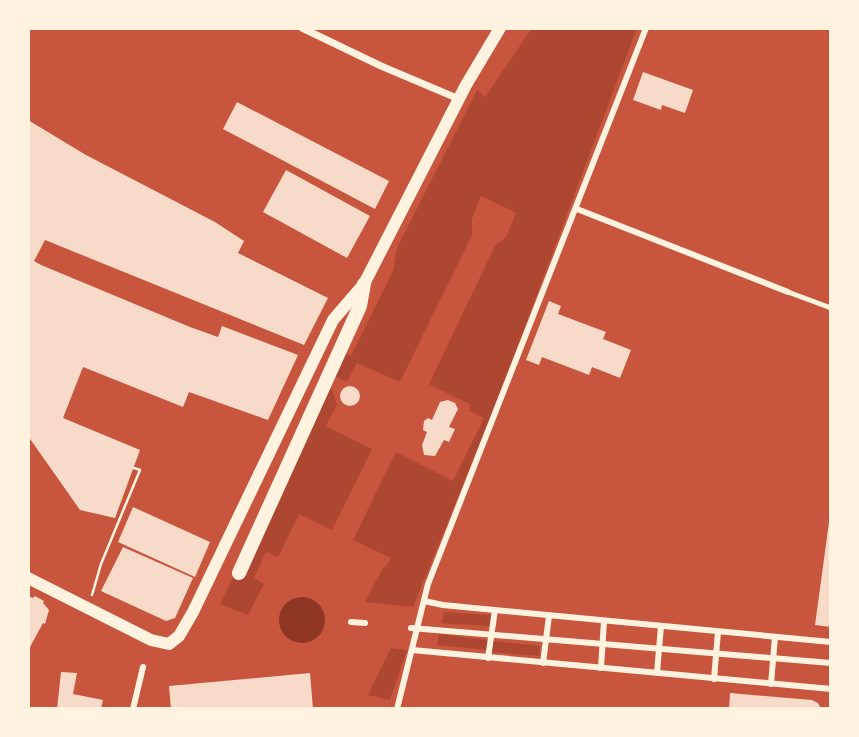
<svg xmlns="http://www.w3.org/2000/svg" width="859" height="737" viewBox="0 0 859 737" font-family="Roboto,sans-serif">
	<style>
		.green { fill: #ae4732 }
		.water { fill: #8f3625 }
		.building { fill: #f7dbc8 }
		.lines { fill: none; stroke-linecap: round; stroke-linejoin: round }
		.path { stroke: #fff3e0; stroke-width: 2.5 }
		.service { stroke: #fff3e0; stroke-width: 5 }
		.pedestrian { stroke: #fff3e0; stroke-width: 6 }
		.minor { stroke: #fff3e0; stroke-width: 7 }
		.tertiary { stroke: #fff3e0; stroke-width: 12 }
		.secondary { stroke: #fff3e0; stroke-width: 14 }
	</style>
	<rect width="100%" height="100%" fill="#c8553d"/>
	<g class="green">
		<path d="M532,28h105l-143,381 -81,198 -48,-5 19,-36 2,1 5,-9 -38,-18 43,-88 57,29 31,-63 -15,-7 2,-6 -42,-21 66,-138 11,-9 10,-24 -35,-17 -9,23v16l-72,147 -43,-19 -10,19 -11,-5 -5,10 6,17 -11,22 46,23 -40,81 -33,-16 -21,43 -12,-5 -12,26 10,6 -16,31 -28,-11 124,-251 7,3 42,-85 4,-23 80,-158 8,7z"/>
		<path d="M444,612l47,3 -1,12c-16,-4 -32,-1 -48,-4z"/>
		<path d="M439,634l49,6 -1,10 -50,-5z"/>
		<path d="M493,641l47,5 -1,10 -47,-4z"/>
		<path d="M391,648l16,2 -17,50 -22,-5z"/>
	</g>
	<circle class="water" cx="302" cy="620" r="23"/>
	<g class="building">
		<path d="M643,72l50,18 -8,23 -23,-8 -1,5 -28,-10z"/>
		<path d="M237,102l152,79 -14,28 -152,-80z"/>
		<path d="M28,120l58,35 129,67 29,19 -6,12 90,45 -24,47 -259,-105 -11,21 7,4 149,62 28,10 4,-11 76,29 -30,65 -79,-28 -6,15 -100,-40 -20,51 77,32 -25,68 -35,-8 -52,-74z"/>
		<path d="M286,170l84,46 -23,42 -84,-46z"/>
		<path d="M549,301l12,5 -3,8 48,18 -3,7 28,11 -11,28 -28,-11 -3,8 -47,-18 -3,8 -13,-5z"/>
		<circle cx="350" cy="396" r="10"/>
		<path d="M448,400l7,3 3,6 -9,18 6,2 -6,13 -5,-2 -9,16 -11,-1 -2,-10 5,-13 -4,-2 1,-9 4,-3 4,2 8,-18z"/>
		<path d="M133,507l77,35 -15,35 -77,-35z"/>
		<path d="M830,515h1v112l-16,-2z"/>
		<path d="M123,547l70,31 -18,40 -9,3 -65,-30z"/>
		<path d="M28,596l5,2 2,-2 9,5 -1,2 6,7 -4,14 -2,-1 -13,24 -2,-1z"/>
		<path d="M61,672l16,1 -4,21 30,6 -2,9h-44z"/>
		<path d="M310,673l3,36h-142l-2,-23z"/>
		<path d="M730,693l82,7 6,3 3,6h-92z"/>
	</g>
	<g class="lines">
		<path class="path" d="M92,595l9,-31 39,-94 -6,-2"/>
		<path class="service" d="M788,292l43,16"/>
		<g class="pedestrian">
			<path d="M577,209l211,83"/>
			<path d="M424,601l19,4 388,37"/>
			<path d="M351,622l14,1"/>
			<path d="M411,628l420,35"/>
			<path d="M412,650l419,39"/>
			<path d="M488,658l7,-48"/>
			<path d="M543,663l6,-47"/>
			<path d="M601,668l3,-47"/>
			<path d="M657,673l4,-47"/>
			<path d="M714,679l4,-47"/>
			<path d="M771,684l4,-47"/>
			<path d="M133,709l10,-42"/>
			<path d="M397,709l31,-125 218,-556"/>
		</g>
		<path class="minor" d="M302,28l79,38 78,33"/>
		<path class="tertiary" d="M28,578l123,62 18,4 10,-8 14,-24 140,-292 31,-36 102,-199 34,-57"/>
		<path class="secondary" d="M239,573l121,-267 4,-22"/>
	</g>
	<rect width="859" height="737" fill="none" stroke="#fff3e0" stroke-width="60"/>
</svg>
